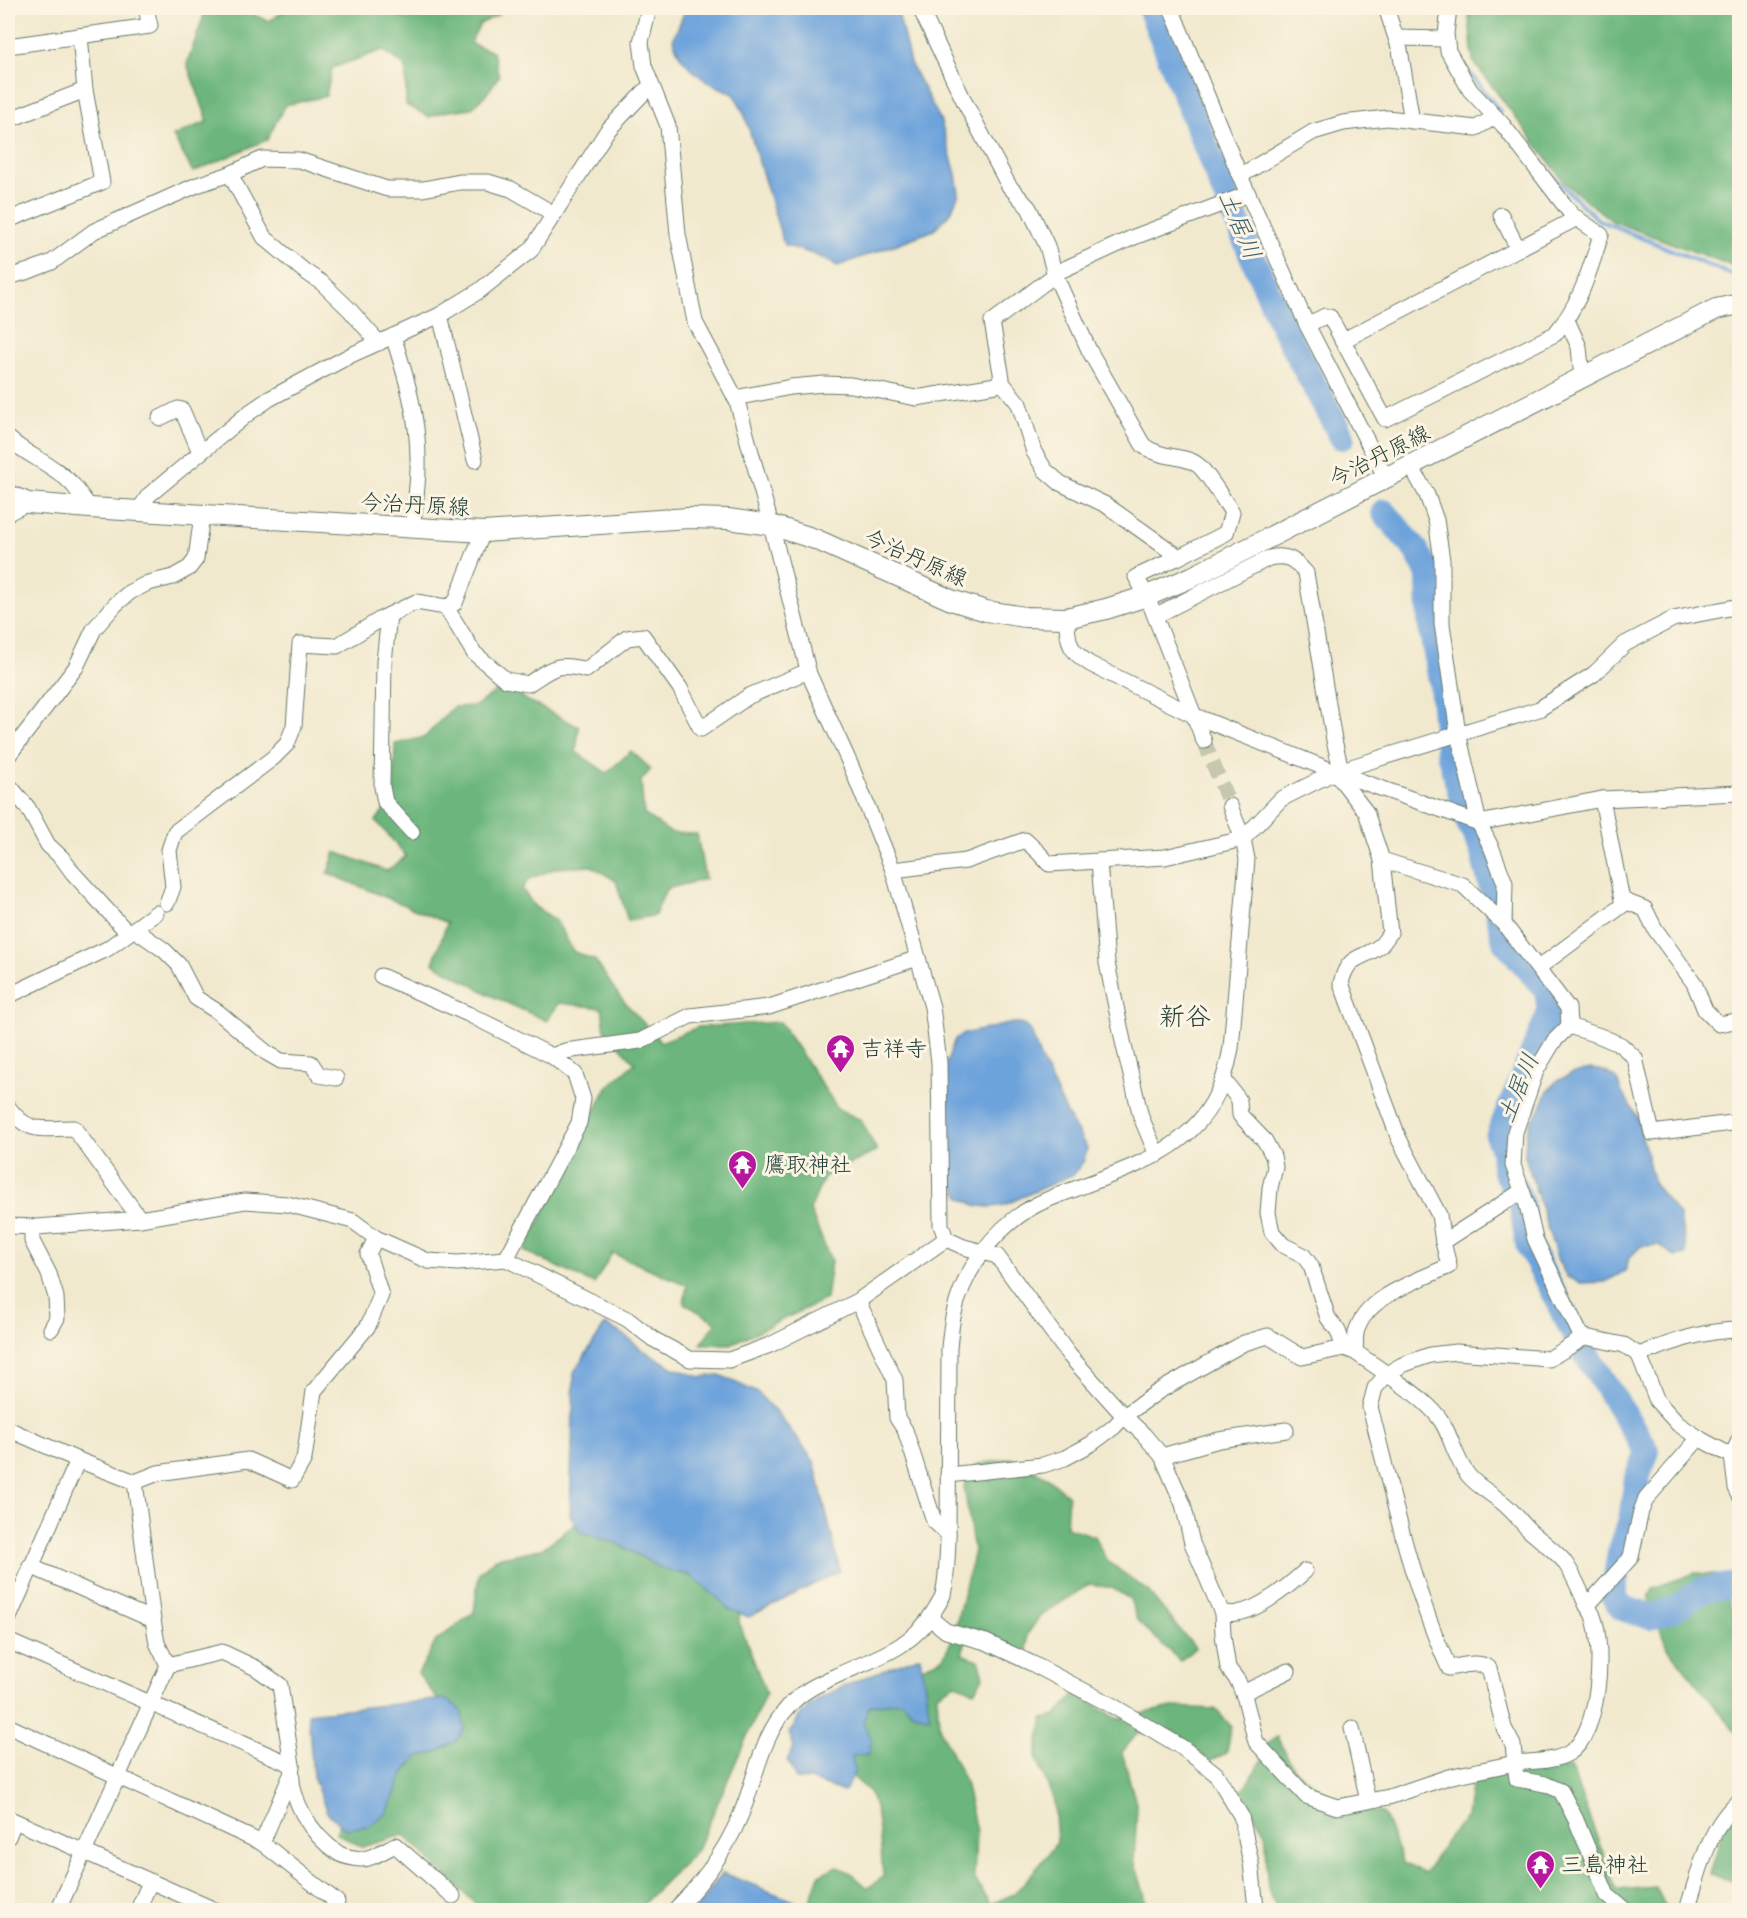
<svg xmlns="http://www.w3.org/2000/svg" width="1747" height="1918" viewBox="0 0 1747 1918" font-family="Mynerve,'Klee One',sans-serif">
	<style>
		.forest { fill: #6cb67d; stroke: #467a58; stroke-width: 1.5 }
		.water { fill: #6da3db; stroke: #467088; stroke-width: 1.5 }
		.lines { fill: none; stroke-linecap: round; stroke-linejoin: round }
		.stream { stroke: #6da3db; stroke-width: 4.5 }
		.river { stroke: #6da3db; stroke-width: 26 }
		.minor-tunnel { stroke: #c7c7af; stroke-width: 15; stroke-dasharray: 15 8; stroke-linecap: butt }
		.minor-casing { stroke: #68796a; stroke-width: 17 }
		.major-casing { stroke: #68796a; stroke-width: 22 }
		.minor { stroke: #fff; stroke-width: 15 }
		.major { stroke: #fff; stroke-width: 20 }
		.labels { text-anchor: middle; stroke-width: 6; stroke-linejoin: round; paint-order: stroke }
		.street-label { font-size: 22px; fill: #1f3d34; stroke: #fcf5e5 }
		.poi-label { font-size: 22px; fill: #1f3d34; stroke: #fcf5e5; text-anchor: start }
		.water-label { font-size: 24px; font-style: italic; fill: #365c66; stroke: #fcf5e5 }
		.quarter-label { font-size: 26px; fill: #1f3d34; stroke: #fcf5e5 }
	</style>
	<rect width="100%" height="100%" fill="#fcf5e5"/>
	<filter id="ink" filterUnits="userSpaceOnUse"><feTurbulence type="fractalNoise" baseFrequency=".0167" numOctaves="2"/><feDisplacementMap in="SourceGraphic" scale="12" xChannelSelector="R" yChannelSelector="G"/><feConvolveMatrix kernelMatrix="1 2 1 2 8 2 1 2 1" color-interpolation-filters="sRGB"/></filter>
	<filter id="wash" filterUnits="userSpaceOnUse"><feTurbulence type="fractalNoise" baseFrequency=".008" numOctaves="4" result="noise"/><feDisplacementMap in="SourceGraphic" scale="24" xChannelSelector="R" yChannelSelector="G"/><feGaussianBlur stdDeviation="1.35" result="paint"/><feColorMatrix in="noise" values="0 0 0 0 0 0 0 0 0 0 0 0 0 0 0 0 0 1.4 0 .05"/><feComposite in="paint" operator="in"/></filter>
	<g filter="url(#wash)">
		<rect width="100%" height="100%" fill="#f1e9ce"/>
		<g class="forest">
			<path d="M203,8h36l29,13 22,-13h89l31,12 10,-12h82l-2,6 -20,10 -10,19 23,9 6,24 -11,16 -16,16 -29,4 -14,5 -23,-12v-38l-23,-17 -51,18 -6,28 -41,9 -18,35 -74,32 -20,-36 35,-15 -21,-57 16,-46z"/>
			<path d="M1472,8h267v258l-4,1 -123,-46 -46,-37 -93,-123 -4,-44z"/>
			<path d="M506,684l22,17 51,26 -3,25 31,21 24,-22 20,18 -10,12 3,33 27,19 26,1 8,45 -39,10 -11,26 -27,6 -12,-40 -24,-15 -36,2 -27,11 -7,10 13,18 21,13 18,32 21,8 24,36 42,46 37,-15 82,-5 58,87 23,11 16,31 -53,26 -14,33 21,51 -5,38 -95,45h-30l15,-22 -32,-19 3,-18 -75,-32 -18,31 -70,-33 83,-164 28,-24 -30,-33 -3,-22 -43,-5 -12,18 -53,-24 -61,-34 14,-40 -119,-50 7,-21 52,19 19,-15 -30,-35 17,-23 2,-54 30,-7 28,-30 22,-1z"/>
			<path d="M1010,1458l37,19 21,19 -2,31 28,9 13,25 41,30 47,57 -15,13 -43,-41 -7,-21 -18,-11 -23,-4 -50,33 -12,18v16l-18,-1 -27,-21 -13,2 -7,23 17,6 5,16 -10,15 -19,-7 -18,10 2,32 26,56 11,49 -2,47 17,26 23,-10 29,-33 14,-19 -3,-41 -18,-45 7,-37 13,-3 20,-23 42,26 54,-12 43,2 16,17 -4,27 -18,8 -35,-30 -37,3 -15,18 15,55 -3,53 15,50h-362l23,-9 9,-26 18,-9 15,8 16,14 15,-11c-1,-16 -5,-75 -14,-85 -6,-7 -14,-12 -20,-20l6,-52 10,-22 54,-30 23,-9 10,-19 22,-89 -10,-65 12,-21z"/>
			<path d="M588,1515l153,74 -2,33 27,71 -69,157 -60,60h-157l1,-1 -77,-74 -42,12 -26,-14 8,-18 108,-97 -34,-44 18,-33 38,-29 5,-39 17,-15 45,-9z"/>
			<path d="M1695,1573l17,1 13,5 2,15 9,31h3v111l-72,-89 -18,-48 4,-11z"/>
			<path d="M1277,1737l17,32 51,39 38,5 20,50 22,10 24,-37 18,-19 5,-37 98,-14 47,124 39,-3 11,23h-388c-19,-20 -9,-51 -14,-76 -2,-10 -19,-29 -26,-39l22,-33 4,-17z"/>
			<path d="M1739,1800v82l-29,-7 13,-46z"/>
		</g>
		<g class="water">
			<path d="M686,8h211l13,55 30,56 16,55 3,19 -8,19 -17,18 -96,36 -25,-12 -29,-9 -39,-129 -11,-22 -28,-13 -15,-12 -11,-13 -7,-16z"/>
			<path d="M1013,1023h8l10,8 8,24 29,61 19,32 -3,13 -10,13 -72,32 -15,1 -12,-2 -14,-7 -10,-19 -8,-107 12,-33 9,-5z"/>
			<path d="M1591,1069l13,2 12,7 6,15 15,23 17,68 25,31 7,31v9l-10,2 -17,-12 -18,1 -12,12 -4,13 -20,11 -24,1 -14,-6 -9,-16 -33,-105 1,-21 5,-14 9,-12 9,-20 8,-8 14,-7z"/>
			<path d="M605,1325l18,9 18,15 33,19 26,9 20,-2 38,18 24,26 32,42 26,110 -91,46 -21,-8 -8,-9 -28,-24 -31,-8 -45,-25 -36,-11 -10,-16 4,-144z"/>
			<path d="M920,1656l10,62 -18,-6 -10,-11 -32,4 -7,17 9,18 -3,14 -17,2 3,15 -11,21 -33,-12 -15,-1 -9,-19 7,-12 -5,-15c5,-6 8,-14 13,-20 20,-23 88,-45 118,-57z"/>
			<path d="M445,1699l16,11 4,19 -10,13 -18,10 -20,5 -14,18 -16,38 -18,13 -24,3 -18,-17 -14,-35 -5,-64z"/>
			<path d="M723,1873l91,36 -6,1h-113z"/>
		</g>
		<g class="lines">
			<g class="stream">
				<path d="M1457,54c-5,-16 -3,-30 1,-46"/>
				<path d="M1466,69l34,43"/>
				<path d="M1548,172l50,48 142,58"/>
			</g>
			<g class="river">
				<path d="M1150,8l73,181 61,140 58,108"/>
				<path d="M1384,512l32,38 13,24 1,49 12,62 6,64 21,74 13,26 23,92 42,50 3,21 -52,125 5,12 1,20 17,32 7,43 54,104 65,103 -10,27 -6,42 -11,33 -7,42 9,13 29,9 23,-8 28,-19 38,-6"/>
			</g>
		</g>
	</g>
	<g filter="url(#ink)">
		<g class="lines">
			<path class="minor-tunnel" d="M1204,741l26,65"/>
			<defs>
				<g id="minor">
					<path d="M649,8l-8,34 3,24 24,60 10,108 17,88 42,79 34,124 38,149 42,92 42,104 39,137 7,55 2,163 5,14 18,8 33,9 72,99 55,61 20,19 18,21 21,48 9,39 30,70 1,22 5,33 10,13 7,18 11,43 50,54 31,11 52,-10 59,-20 67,-14 -2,-18 -9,-17 -15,-60c-12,-8 -27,-2 -40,0 -38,-82 -56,-173 -79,-261l5,-19 12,-14c19,14 42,28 55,48 10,16 13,37 26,53 9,11 24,19 36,29 9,7 16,17 25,26 11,10 24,19 34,30 11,14 16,29 23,44 2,4 6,8 7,12 12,30 7,119 -24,137 -15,9 -37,8 -54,10l2,16 28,5 16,7 15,29 31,75 18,15"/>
					<path d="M920,8l45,95 44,83 20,22 18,38 8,29 34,75 54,95c18,15 43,9 56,21 9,8 25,35 33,46l-6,21 -47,24"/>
					<path d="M1171,8l69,168 67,149 79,153"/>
					<path d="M1386,8l14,42 12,71"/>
					<path d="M1397,38l49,1"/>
					<path d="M8,46l142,-20 -4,-18"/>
					<path d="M8,120l77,-30"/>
					<path d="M1240,176l73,-44 30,-9 44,-5 89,10 19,-11"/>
					<path d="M1501,215l17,34"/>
					<path d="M8,220l94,-38 -17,-92 -5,-54"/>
					<path d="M8,277l21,-6 23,-9 42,-31 103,-46 33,-11"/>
					<path d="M440,315l35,145"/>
					<path d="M1567,320l12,27 3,31"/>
					<path d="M1307,325l18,-9 5,1 55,102 170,-85c27,-33 33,-60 46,-99l-29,-20 -69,-90 -33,-35 -22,-39 -2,-17 3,-26"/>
					<path d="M393,336c13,40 25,81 25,122 1,23 -3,47 -6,70"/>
					<path d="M1342,341l235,-123"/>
					<path d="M379,343l-30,-34 -27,-26 -19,-13 -39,-33 -34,-63 32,-15 37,1 88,29h36l37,-7h28l23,7 43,25"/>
					<path d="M1000,380l19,24 15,48 11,18 15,13 46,22 73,52 -43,20 11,19 57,145"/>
					<path d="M735,398l56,-11 33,-3 27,1 65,13 80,-13 6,-7 -10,-56 68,-51 74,-34 114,-43"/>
					<path d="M160,418l18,-9 4,1 18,42"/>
					<path d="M8,438c19,18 47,27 65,47 6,7 11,15 17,23"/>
					<path d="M1411,466l16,29 9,25 6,40v64l16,109 21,90 13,26 13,34 -1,41"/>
					<path d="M138,511l11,-16 101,-83 19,-13 82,-44 89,-40 39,-24 52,-41 76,-119 44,-46"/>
					<path d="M8,513l20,-10"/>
					<path d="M446,607l28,46 32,27 22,4c25,-16 27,-22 58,-14l41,-32 16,-2 37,52 21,41 48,-33 59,-25"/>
					<path d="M389,615l-5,47 -2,125 3,15 27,30"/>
					<path d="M1155,616l114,-58c18,-4 25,1 37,15l28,167 7,30"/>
					<path d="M1066,618c3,25 1,31 24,46l105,52 140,56 204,-63 55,-35 31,-30 48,-25 67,-13"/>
					<path d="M8,756l68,-89 18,-38 22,-25 14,-12 18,-9 25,-6 16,-9 7,-9 6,-44"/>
					<path d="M1335,772l31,40 16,48 81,25 41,39 64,84 1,18"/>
					<path d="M8,784l20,24 20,37 14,13 11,15 55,60"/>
					<path d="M1602,799l20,101 23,9 10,20 39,54 11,27 14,14 21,-4"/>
					<path d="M1382,860l8,73c-3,4 -6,9 -9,12 -19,16 -32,7 -40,38l58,156 40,76 4,27"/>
					<path d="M1099,861l8,102 17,83 17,71 16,38"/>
					<path d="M893,870l73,-9 59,-21 13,12 11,12 116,-7 78,-18 38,-40 54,-27 144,51 123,-24 138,-6"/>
					<path d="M167,903l6,-16 -4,-37 6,-18 98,-74 14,-14 7,-18 6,-82 37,2 44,-27 35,-17 30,5 9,-4 28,-71"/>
					<path d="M134,929l30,21 15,15 17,33 22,14 49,41 14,8 30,2 8,12 17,3"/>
					<path d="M1538,968l89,-66"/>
					<path d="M381,976l87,38 84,42 23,18 8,25 -4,24 -73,136"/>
					<path d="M8,996l99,-47 49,-36"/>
					<path d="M1569,1026l-15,15 -18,30 -21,61 -2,33 14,40 8,34 46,97 43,9 15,10 18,46 21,23 24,16 30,16"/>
					<path d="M1569,1026l31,10 21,9 14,13 17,75 88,-11"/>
					<path d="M552,1056l13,-5 75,-10 50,-25 79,-9 149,-49"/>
					<path d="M1224,1080l15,20 1,15 25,26 8,15 2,11 -5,21 -2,25 4,19 11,13 20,10 8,11 17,52 10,13 6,17"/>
					<path d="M8,1107c21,28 33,21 66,21l66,91"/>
					<path d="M8,1226l29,1 103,-8 105,-18 42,3 66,17 23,17 52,23 30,2 48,-4 121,60 26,20 37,20 39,1 41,-15 88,-44 88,-62"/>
					<path d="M32,1227v14l17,33 7,23 1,21 -6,11"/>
					<path d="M858,1301l37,79 2,38 8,12 29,91 14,13"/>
					<path d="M1355,1352c1,-6 0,-13 1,-19 9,-37 62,-52 93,-67l-6,-24 79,-51"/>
					<path d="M1639,1355c33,-13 65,-25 101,-25"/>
					<path d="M8,1429l70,31 57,22 23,-9 90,-13 44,20 12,-21 10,-68 54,-65 13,-31 -13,-41 8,-16"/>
					<path d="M1740,1438l-8,18 4,32 4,8"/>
					<path d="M1162,1456l57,-16 67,-10"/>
					<path d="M948,1475l95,-10 22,-7 26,-14 23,-17 10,-11 35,-25 85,-48 24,-7 34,21 42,-9 11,4 32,22 15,-9 28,-10 26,-3 93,7 36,-22"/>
					<path d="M30,1566l123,54"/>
					<path d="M1587,1606l44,-49 10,-46 5,-12 53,-61"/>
					<path d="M1222,1613c5,0 10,1 15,0 22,-3 52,-27 68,-42"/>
					<path d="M930,1618l16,13 40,11 47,22 80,42 70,42 33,26 25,42 10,47 5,45 2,2"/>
					<path d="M8,1620l70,-160"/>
					<path d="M8,1641l284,124"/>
					<path d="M168,1665l54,-13 34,16 24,17 12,80c-4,33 19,70 46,88 5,4 16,5 22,6 10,1 25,-9 35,-14l58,51"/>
					<path d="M1243,1693l45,-22"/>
					<path d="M8,1726l254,117 75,59 -6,8"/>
					<path d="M1352,1728l16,73"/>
					<path d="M8,1818l207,92"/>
					<path d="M8,1837l6,-15"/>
					<path d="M262,1843l28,-66"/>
					<path d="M58,1910l110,-245 -11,-22 -4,-23 -18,-138"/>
					<path d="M138,1910l12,-28"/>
					<path d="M675,1910c31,-31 57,-68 71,-109 12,-34 18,-68 43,-95 13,-15 31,-23 49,-31 36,-17 75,-27 96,-64 3,-5 7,-11 9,-16 4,-18 4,-36 5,-54l1,-193c1,-10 2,-21 4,-31 10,-46 40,-88 81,-111 15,-8 31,-13 46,-19 77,-29 136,-49 151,-139l16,-189 -4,-20 -13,-33"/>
					<path d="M1687,1910c12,-37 21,-84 53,-110"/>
				</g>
				<path id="major" d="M8,495l20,8 62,5 393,24 205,-14 40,1 43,6 44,14 136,61 35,11 39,6 41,1 40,-9 41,-13 45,-19 524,-268 24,-5"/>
			</defs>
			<use href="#minor" class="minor-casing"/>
			<use href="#major" class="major-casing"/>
			<use href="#minor" class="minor"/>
			<use href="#major" class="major"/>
		</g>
	</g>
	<defs>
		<symbol id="temple-pin" viewBox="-11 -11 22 30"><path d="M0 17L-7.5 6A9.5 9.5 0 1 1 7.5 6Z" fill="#b5179e" stroke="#fcf5e5"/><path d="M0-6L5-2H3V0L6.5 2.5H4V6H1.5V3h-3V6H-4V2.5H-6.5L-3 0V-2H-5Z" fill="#fff"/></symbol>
	</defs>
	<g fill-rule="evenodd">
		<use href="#temple-pin" x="824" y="1032" width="33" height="45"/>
		<use href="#temple-pin" x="726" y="1148" width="33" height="45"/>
		<use href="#temple-pin" x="1524" y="1848" width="33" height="45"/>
	</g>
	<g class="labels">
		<g class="street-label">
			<text transform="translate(1379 455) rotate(-27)" y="8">今治丹原線</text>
			<text transform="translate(415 504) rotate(3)" y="8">今治丹原線</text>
			<text transform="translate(916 557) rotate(24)" y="8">今治丹原線</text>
		</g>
		<g class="poi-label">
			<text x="861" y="1056">吉祥寺</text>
			<text x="764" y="1172">鷹取神社</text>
			<text x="1561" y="1872">三島神社</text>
		</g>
		<g class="water-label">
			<text transform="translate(1240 225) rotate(67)" y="8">土居川</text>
			<text transform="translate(1518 1088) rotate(-68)" y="8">土居川</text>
		</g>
		<g class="quarter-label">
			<text x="1185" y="1025">新谷</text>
		</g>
	</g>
	<rect width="1747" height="1918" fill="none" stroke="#fcf5e5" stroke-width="30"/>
</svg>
